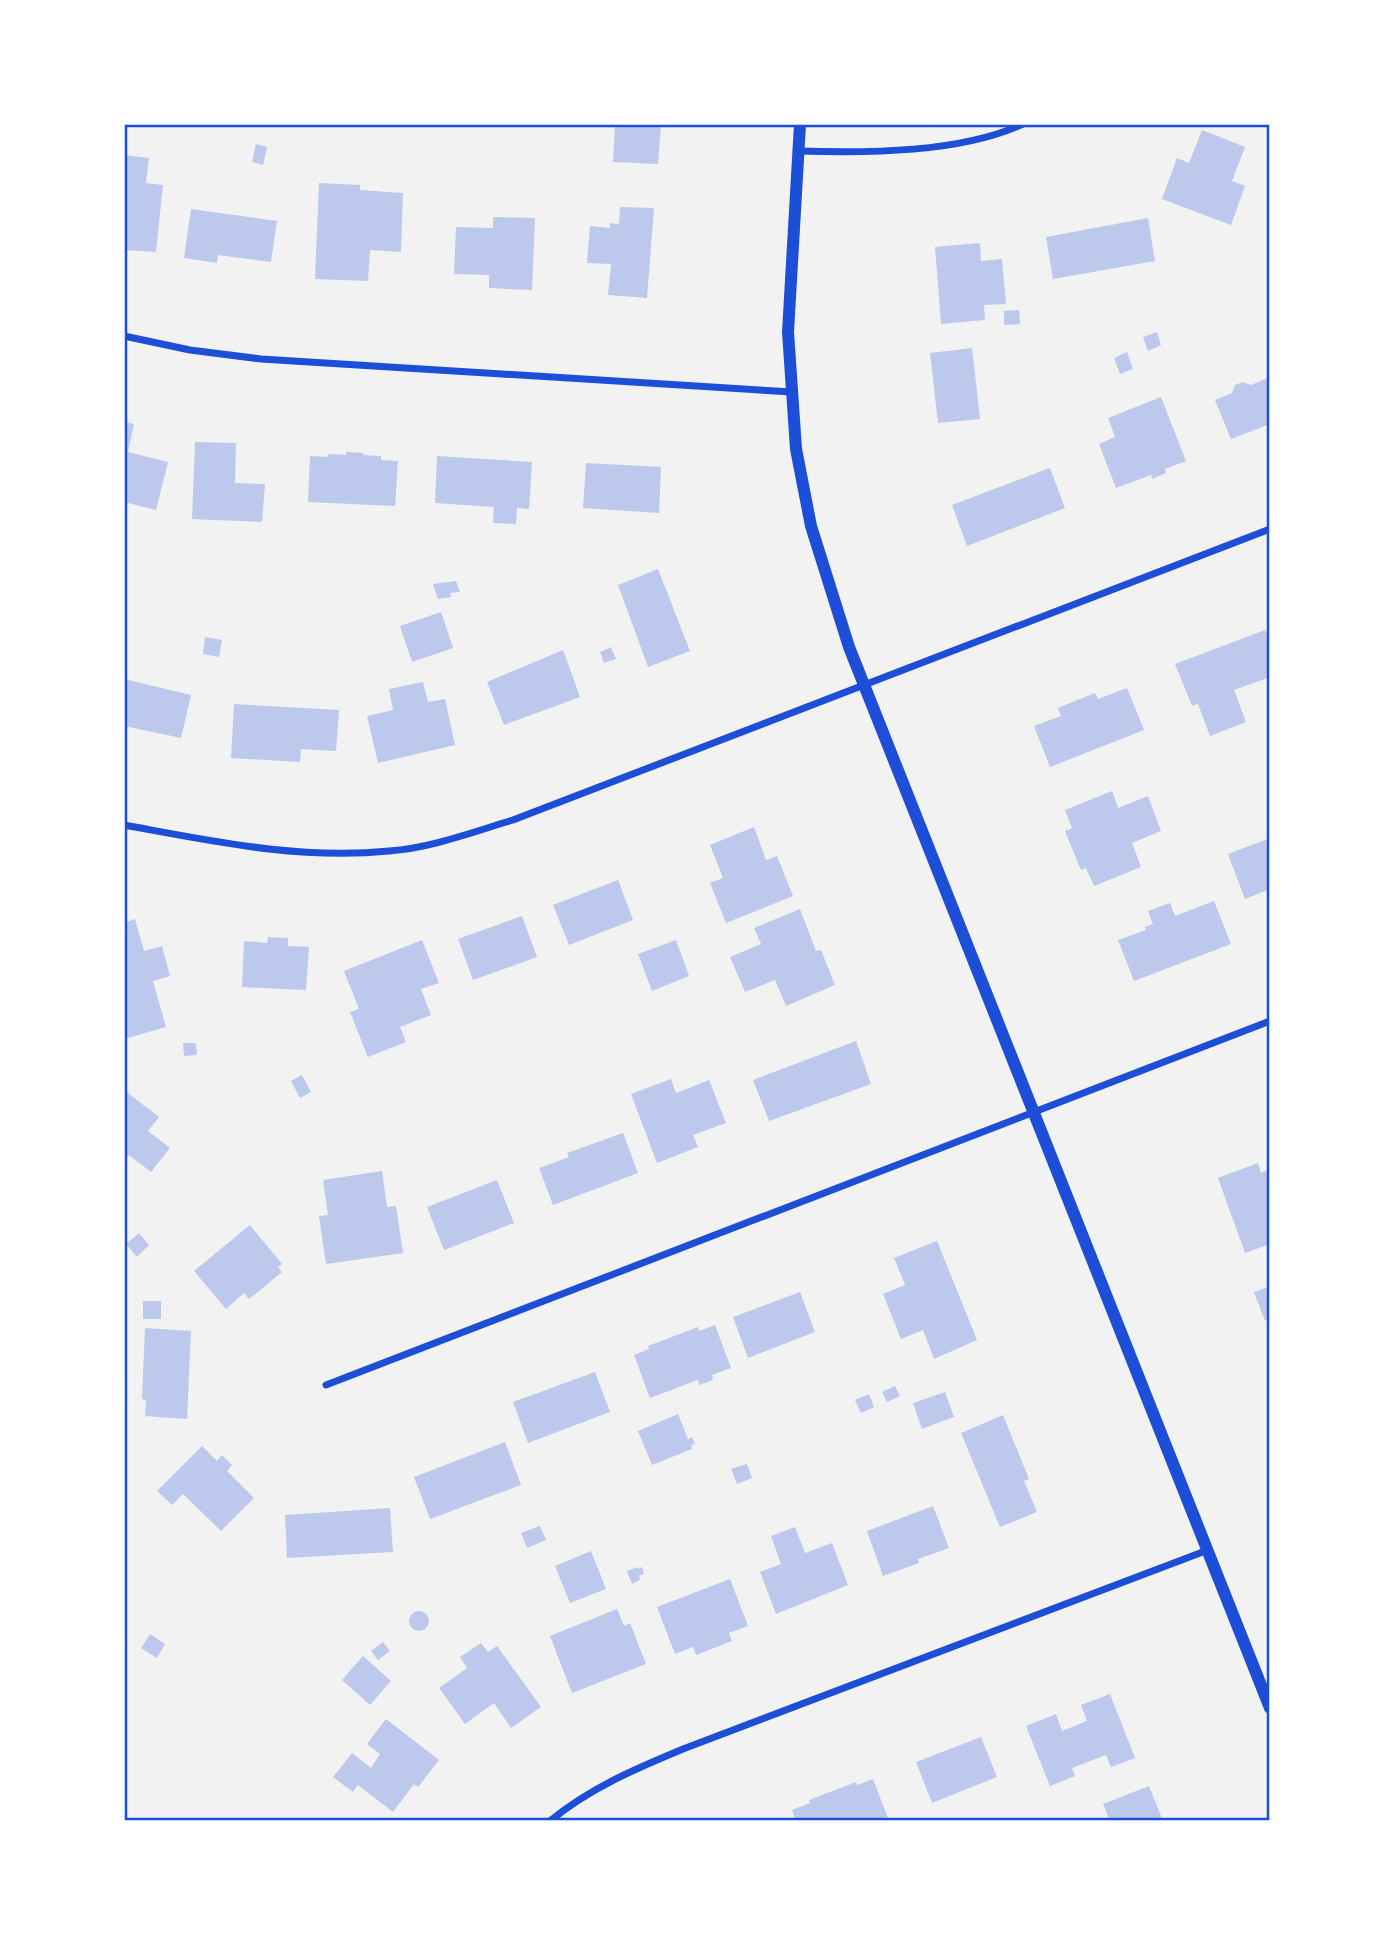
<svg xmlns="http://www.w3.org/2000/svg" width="1394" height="1945" viewBox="0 0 1394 1945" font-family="'PT Serif',serif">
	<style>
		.building { fill: #bdc9ec }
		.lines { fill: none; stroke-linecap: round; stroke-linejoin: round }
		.minor { stroke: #1d4ed8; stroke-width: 7 }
		.tertiary { stroke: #1d4ed8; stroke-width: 12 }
		.neatline { fill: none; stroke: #1d4ed8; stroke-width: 2.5 }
	</style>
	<rect width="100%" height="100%" fill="#f2f2f2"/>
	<g class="building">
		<path d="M615,124h46l-3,40 -45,-2z"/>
		<path d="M1202,130l43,17 -13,34 13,5 -14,39 -69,-26 15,-41 12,5z"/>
		<path d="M256,144l11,3 -4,18 -11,-3z"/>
		<path d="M124,155l25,3 -3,25 17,2 -7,67 -32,-2z"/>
		<path d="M319,183l41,2v5l43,3 -2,59 -31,-2 -2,31 -53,-2z"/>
		<path d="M620,207l34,1 -7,90 -39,-3 3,-31 -24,-1 3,-37 20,2v-5l9,1z"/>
		<path d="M191,209l86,12 -6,41 -53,-7 -1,8 -33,-5z"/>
		<path d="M493,217l42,1 -3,72 -43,-2v-13l-35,-1 2,-47 37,1z"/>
		<path d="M1148,218l7,43 -102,18 -7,-42z"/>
		<path d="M980,243l1,18 21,-2 4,45 -22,1 1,15 -44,4 -6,-77z"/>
		<path d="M1019,310l1,14 -16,1v-14z"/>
		<path d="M1157,332l4,13 -13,6 -5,-14z"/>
		<path d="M972,348l8,71 -42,4 -8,-70z"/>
		<path d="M1127,352l6,17 -13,5 -6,-16z"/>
		<path d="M1270,377v47l-39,15 -16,-39 17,-7 3,-8 8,-3 8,3z"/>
		<path d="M1161,397l25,64 -21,8 1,4 -14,6 -1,-4 -35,13 -17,-44 16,-7 -7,-19z"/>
		<path d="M124,422l10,2 -6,28 40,10 -12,48 -32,-8z"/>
		<path d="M195,442l41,1 -1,40 30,1 -3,38 -70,-3z"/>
		<path d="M346,452l17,1v2l18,1v4l17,1 -3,45 -87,-4 2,-46 18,1v-3l18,1z"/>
		<path d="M437,456l95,6 -3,47 -12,-1 -1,16 -23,-1 1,-16 -59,-4z"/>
		<path d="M586,463l75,4 -2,46 -76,-5z"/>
		<path d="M1050,468l15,40 -98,38 -15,-41z"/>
		<path d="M658,569l32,82 -42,16 -30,-82z"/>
		<path d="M456,581l4,11 -10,1 1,4 -13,2 -5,-15z"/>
		<path d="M441,612l12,36 -41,14 -12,-36z"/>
		<path d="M1265,630l5,12v35l-36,13 12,32 -36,14 -12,-32 -6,2 -17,-42z"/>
		<path d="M205,637l17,3 -3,17 -16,-3z"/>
		<path d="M611,647l5,12 -12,4 -4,-11z"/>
		<path d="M563,650l17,47 -76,28 -17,-43z"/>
		<path d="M124,679l67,16 -10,43 -57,-12z"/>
		<path d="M423,682l5,20 17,-3 10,46 -77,18 -11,-47 26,-6 -4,-21z"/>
		<path d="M1127,688l17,42 -94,37 -16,-41 27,-10 -3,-8 17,-7 20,-8 3,6z"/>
		<path d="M234,704l105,6 -3,41 -35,-2 -1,13 -69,-4z"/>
		<path d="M1112,791l6,17 30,-12 13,35 -29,12 9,24 -47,19 -8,-18 -5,2 -16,-39 7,-3 -7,-18z"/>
		<path d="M754,827l12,33 11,-4 16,40 -67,27 -16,-40 13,-5 -13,-33z"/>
		<path d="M1270,838v51l-25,10 -17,-45z"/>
		<path d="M618,880l15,40 -64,25 -16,-40z"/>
		<path d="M1214,901l17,43 -97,37 -16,-41 28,-10 -1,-3 8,-3 -5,-13 22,-8 5,13z"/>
		<path d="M800,909l16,42 5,-1 14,35 -49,21 -11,-26 -30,12 -15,-35 31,-13 -7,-16z"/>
		<path d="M522,916l15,41 -64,23 -15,-41z"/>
		<path d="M135,919l9,32 18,-5 8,30 -17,5 13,46 -42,12v-116z"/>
		<path d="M268,937l20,1v8l21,1 -3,43 -64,-3 2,-46 23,2z"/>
		<path d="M422,940l17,43 -18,6 10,26 -31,12 6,15 -38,15 -18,-45 9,-3 -15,-38z"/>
		<path d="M676,940l13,36 -37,15 -14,-37z"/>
		<path d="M856,1041l15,43 -102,37 -16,-41z"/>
		<path d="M183,1043h13l1,12 -13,1z"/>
		<path d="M302,1075l9,17 -11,6 -9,-17z"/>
		<path d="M671,1079l5,14 33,-13 17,43 -33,12 5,12 -41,16 -26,-69z"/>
		<path d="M124,1090l35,27 -11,14 22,17 -19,24 -22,-17 -5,5z"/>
		<path d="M623,1133l15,40 -85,32 -14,-37 30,-11 -2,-4z"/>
		<path d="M1258,1163l3,10 9,-4v75l-25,9 -27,-75z"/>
		<path d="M382,1171l5,36 9,-1 7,47 -77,11 -7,-48 9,-1 -5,-35z"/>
		<path d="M497,1180l17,43 -70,27 -17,-43z"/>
		<path d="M250,1225l32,39 -4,3 4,5 -33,27 -5,-6 -18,16 -32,-38z"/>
		<path d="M139,1233l10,12 -12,12 -11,-13z"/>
		<path d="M937,1241l40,99 -43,19 -11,-29 -22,9 -18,-45 22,-9 -11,-27z"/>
		<path d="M1270,1286v32l-5,3 -11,-29z"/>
		<path d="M800,1292l15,40 -67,26 -15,-41z"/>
		<rect x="143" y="1301" width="18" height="18"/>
		<path d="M715,1325l16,43 -19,7 1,5 -14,5 -1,-5 -48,18 -16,-43 15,-6 -1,-3 50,-19 1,4z"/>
		<path d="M145,1328l46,3 -4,88 -42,-3 1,-16 -4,-1z"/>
		<path d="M595,1372l15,40 -82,31 -15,-41z"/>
		<path d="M895,1386l5,10 -13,6 -5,-10z"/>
		<path d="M945,1392l9,25 -32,12 -9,-26z"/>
		<path d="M869,1394l5,13 -13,6 -6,-13z"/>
		<path d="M678,1414l10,25 4,-2 3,7 -4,1 1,4 -40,16 -14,-34z"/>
		<path d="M1003,1415l26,64 -5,2 13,31 -37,15 -39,-94z"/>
		<path d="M505,1442l16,43 -91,34 -16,-42z"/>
		<path d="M202,1446l15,15 5,-6 10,10 -5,6 27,27 -33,33 -38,-37 -11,11 -15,-14z"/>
		<path d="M747,1464l5,14 -15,6 -6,-15z"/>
		<path d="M933,1506l16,42 -31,11 1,4 -36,13 -16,-45z"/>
		<path d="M390,1508l3,44 -106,6 -2,-43z"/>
		<path d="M540,1526l6,14 -19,8 -6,-15z"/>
		<path d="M795,1527l10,26 27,-10 16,42 -72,29 -16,-42 21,-8 -10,-28z"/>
		<path d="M591,1551l15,38 -36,14 -15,-37z"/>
		<path d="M638,1567v2l4,-2 2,7 -5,2 1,4 -8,4 -5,-13z"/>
		<path d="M730,1579l18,47 -19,7 3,8 -36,14 -3,-8 -18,7 -18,-47z"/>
		<path d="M617,1609l7,17 6,-3 16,41 -74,29 -22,-57z"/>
		<circle cx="419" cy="1621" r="10"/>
		<path d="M150,1634l15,10 -8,14 -16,-10z"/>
		<path d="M383,1642l7,9 -12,9 -7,-9z"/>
		<path d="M481,1643l7,9 9,-6 44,61 -30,21 -17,-25 -29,21 -26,-36 28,-20 -7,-11z"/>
		<path d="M363,1656l28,25 -21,24 -28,-25z"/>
		<path d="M1110,1694l25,64 -24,9 -5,-12 -34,13 3,8 -25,10 -24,-60 30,-12 6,17 25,-10 -6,-16z"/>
		<path d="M386,1719l53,41 -21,27 -4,-3 -21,28 -35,-27 -5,7 -20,-15 19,-24 19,15 9,-14 -13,-10z"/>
		<path d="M981,1737l16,40 -65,26 -16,-41z"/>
		<path d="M873,1779l16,42h-93l-4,-11 18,-7 -1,-3 47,-18 1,3z"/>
		<path d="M1149,1786l14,35h-53l-7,-17z"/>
	</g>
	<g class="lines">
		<g class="minor">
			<path d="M799,151c69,2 161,2 224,-27"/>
			<path d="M124,336l66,14 71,9 531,33"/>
			<path d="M124,825c88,16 175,35 265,26 42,-3 84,-19 124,-31l757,-291"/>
			<path d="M326,1385l944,-364"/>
			<path d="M550,1821c40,-33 85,-52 133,-72l525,-199"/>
		</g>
		<path class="tertiary" d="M800,124l-12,208 8,117 15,77 38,121 421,1061"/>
	</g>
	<rect width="1394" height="1945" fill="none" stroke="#ffffff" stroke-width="252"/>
	<rect x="126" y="126" width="1142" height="1693" class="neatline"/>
</svg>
